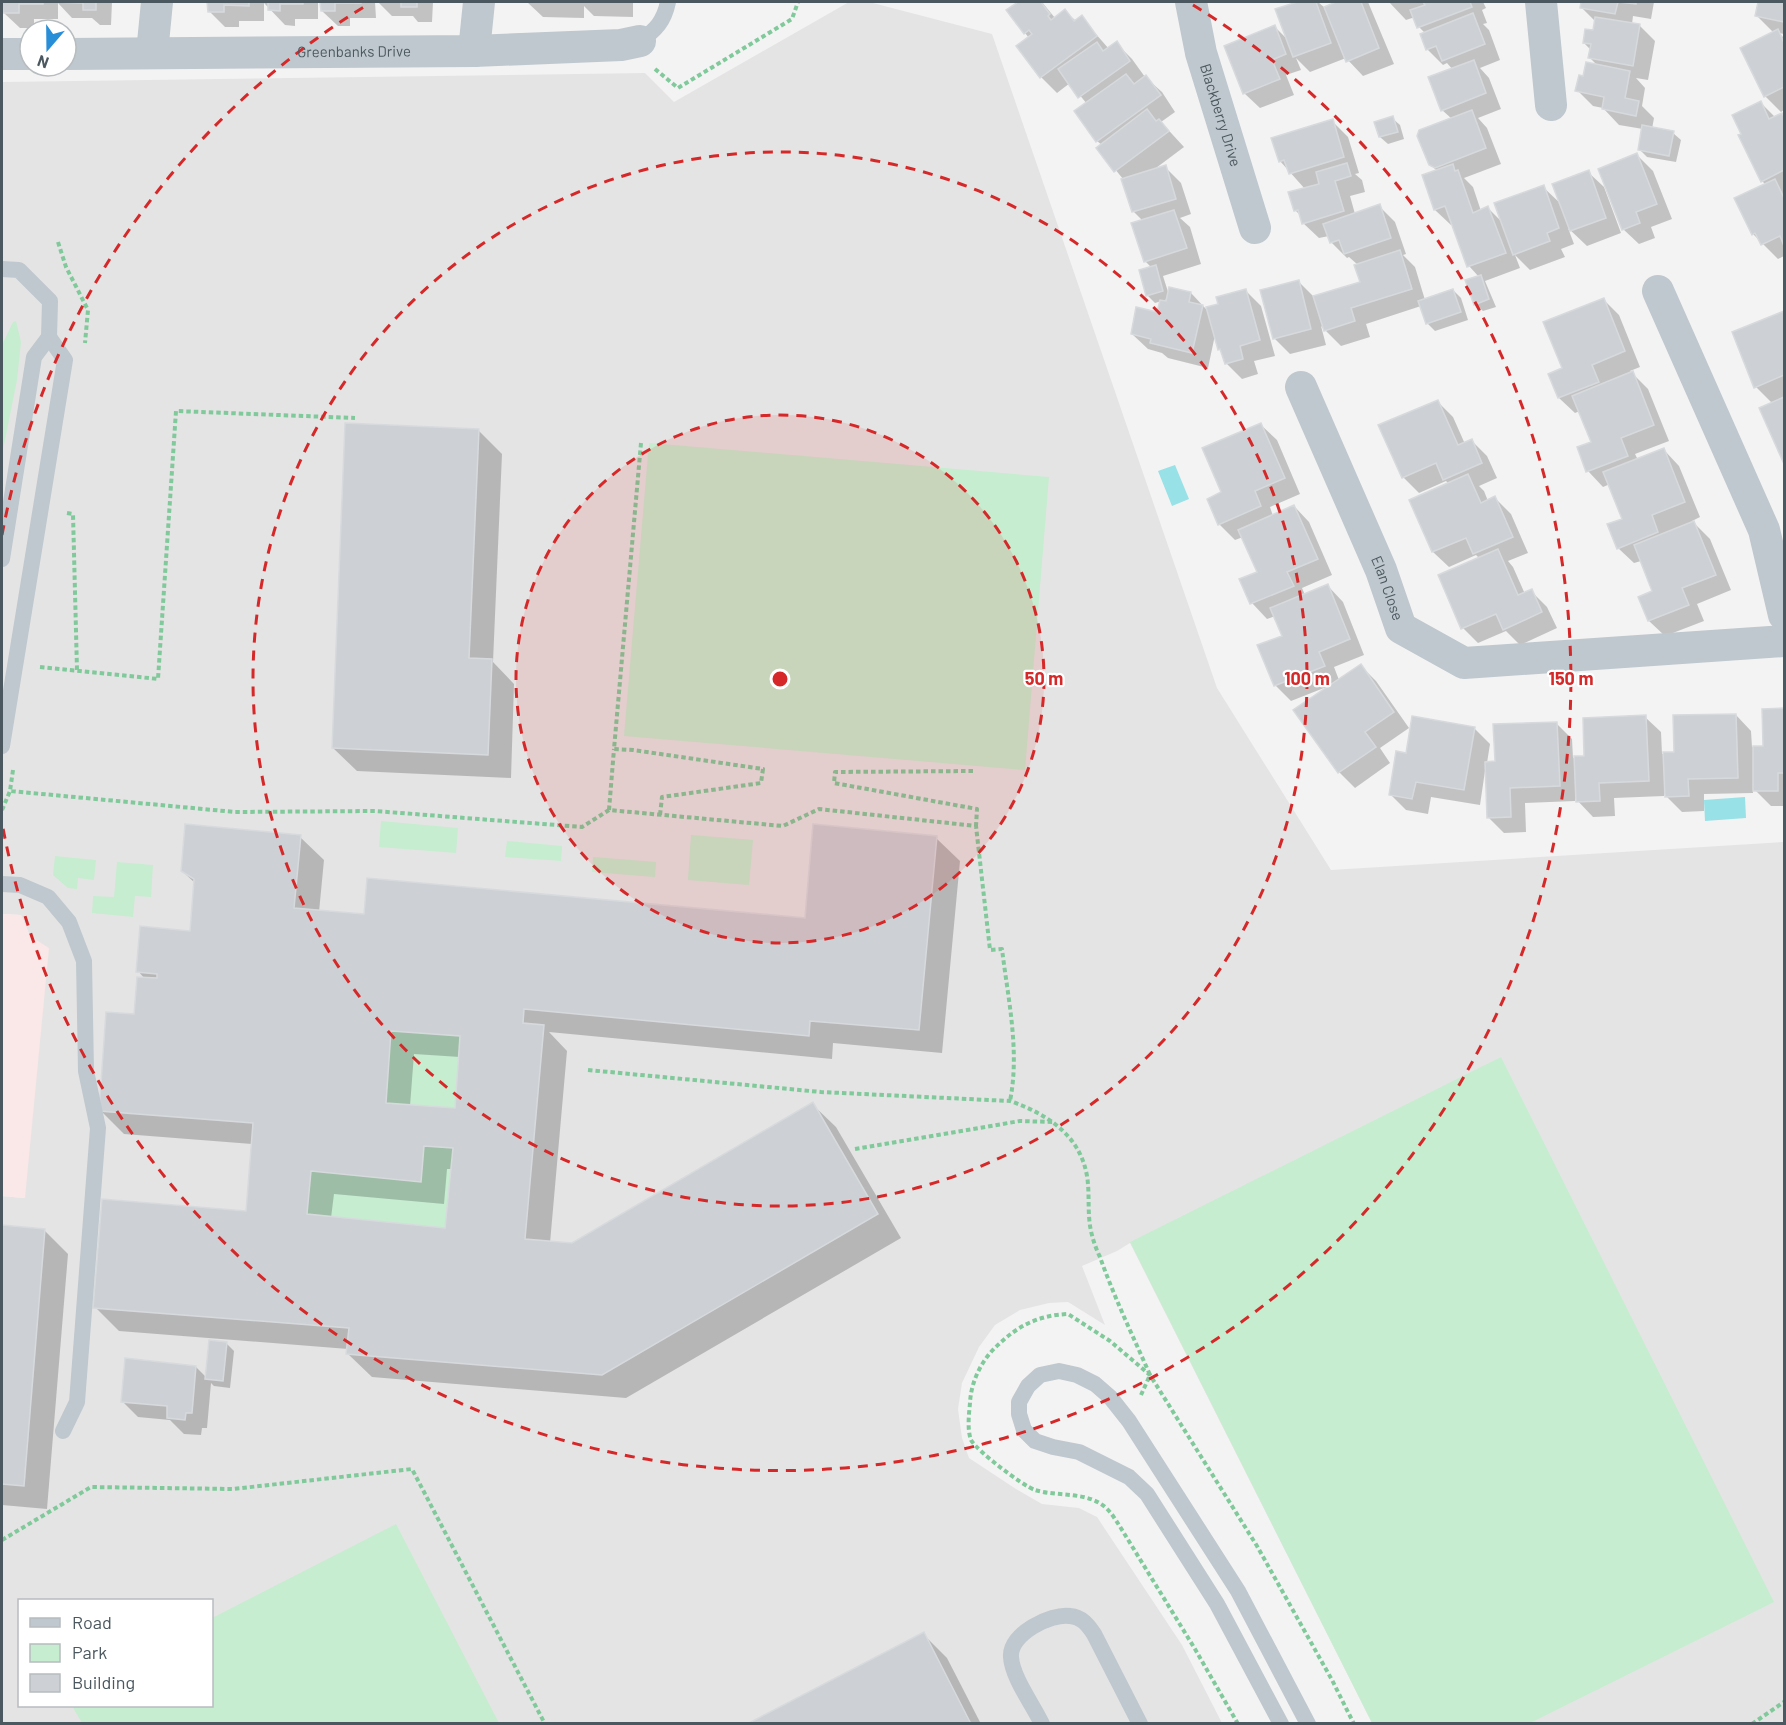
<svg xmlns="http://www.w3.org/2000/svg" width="1786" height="1725" viewBox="0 0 1786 1725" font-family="Barlow,sans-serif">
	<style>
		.education { fill: #e5e4e4; fill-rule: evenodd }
		.medical { fill: #fae7e8 }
		.green { fill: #c6edd0 }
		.water { fill: #97e1e7 }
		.shadow { fill: #0003; fill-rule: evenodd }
		.building { fill: #cdd0d4; stroke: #d7dadd; stroke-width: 1.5; fill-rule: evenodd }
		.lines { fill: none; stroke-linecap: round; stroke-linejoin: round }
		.path { stroke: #80c99b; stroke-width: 4; stroke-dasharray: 4.5 3; stroke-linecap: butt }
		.lane { stroke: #bfc8ce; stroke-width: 16 }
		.street { stroke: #bfc8ce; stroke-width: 32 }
		.ring { fill: none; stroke: #d62828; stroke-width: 3; stroke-dasharray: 10 8 }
		.labels { text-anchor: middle; stroke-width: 4.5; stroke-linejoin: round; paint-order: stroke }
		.street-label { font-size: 15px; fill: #4b585f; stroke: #fff }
		.centre { fill: #d62828; stroke: #fff; stroke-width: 3 }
		.ring-label { font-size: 18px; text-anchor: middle; font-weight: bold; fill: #d62828; stroke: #fff; stroke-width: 4.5; stroke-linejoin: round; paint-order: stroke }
	</style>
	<rect width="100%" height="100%" fill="#f4f3f3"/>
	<path class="education" d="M849,2h20l123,32 225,654 114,182 453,-28v881h-412l-242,-480 -13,8 -35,15 23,59 -37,-23 -19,1 -29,7 -25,15 -16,22 -17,36 -4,26 4,29 7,20 47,31 26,15 37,4 18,9 85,128 40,78h-1220v-527l22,2 6,-262 -9,-21 -19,-1v-832l643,-9 29,29zM20,1600h192v106h-192z"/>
	<path class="medical" d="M2,914l19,1 9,21 19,12 -24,250 -23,-2z"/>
	<g class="green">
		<path d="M16,321l5,21 -4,38 -14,70h-1v-105l11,-23z"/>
		<path d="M649,443l400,34 -24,293 -401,-34z"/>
		<path d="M381,821l77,7 -2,25 -77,-6z"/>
		<path d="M691,835l62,5 -4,45 -61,-5z"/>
		<path d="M507,841l55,5 -1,15 -56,-4z"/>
		<path d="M55,856l41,4 -2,20 -16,-2 -1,11 -9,-1 -15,-13z"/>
		<path d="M593,857l63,5 -1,15 -63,-5z"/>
		<path d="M117,862l36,3 -2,32 -16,-1 -2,21 -41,-4 1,-17 21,1z"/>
		<path d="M391,1031l69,5 -5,72 -69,-5z"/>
		<path d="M1501,1057l273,545 -244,121h-158l-242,-481z"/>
		<path d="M424,1146l29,2 -8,80 -138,-14 4,-43 110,10z"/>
		<path d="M396,1524l103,199h-417l-10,-17h140v-88z"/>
	</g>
	<g class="water">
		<path d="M1175,465l14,34 -17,7 -14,-35z"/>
		<path d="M1745,797l1,21 -41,3 -1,-21z"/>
	</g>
	<g class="shadow">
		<path d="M4,2h108l-1,23h-11l-8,-7h-20l-14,-15v16h-24v9h-14l-16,-15z"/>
		<path d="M207,2h111v17h-23v7l-10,-1 -21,-22v18h-25v6h-14l-16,-16z"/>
		<path d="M322,2h53l1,16h-26v8h-12l-16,-15z"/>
		<path d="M378,2h55l-1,20h-14l-5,-6h-21z"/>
		<path d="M527,2l98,1v-1h8v15l-39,-1 -10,-10v12l-41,-1z"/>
		<path d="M1014,2h28l13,16 10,-7 11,10 5,-4 28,32 7,-6 16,16 13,18 17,15 13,20 -14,10 23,25 -32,24 13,-4 16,16 10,31 -11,4 10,9 11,37 -38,12 6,19 22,-2 15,16 14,-4 25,-15 16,16 14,50 -21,5 4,13 -16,5 -16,-16 -3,-9 -4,-5 -4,-14 -7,33 -40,-10 -6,-5 -14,-4 -16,-15 27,-20 9,-15 -13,4 -8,-8 4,-28 -6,-6 -2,-40 -10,-10 -10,-32 -25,-31 4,-3 -5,-4 -10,-37 -17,-21 -13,10 -16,-16 -23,-31 11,-8 -4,-5 -8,-29z"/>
		<path d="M1301,2h17l7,6 14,-6h29l26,62 -31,12 -17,-18 -36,14 -14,-14 5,12 -15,5 8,20 -34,13 -16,-15 31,-66 14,14 -12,-31z"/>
		<path d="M1389,2h94l3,6 -4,2 5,13 -4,1 6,6 11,30 -20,8 9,10 12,31 -23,9 9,10 14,36 -37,14 9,9 8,24 7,-3 15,15 40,-36 18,17 27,-32 16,15 17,46 -34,13 -19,-18 6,16 -13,5 4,8 -35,13 -15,-15 5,13 -35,13 11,26 -13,4 -8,-7 4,-27 -10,-11 -16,-42 -2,1 -16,-15 -11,-34 13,-5 -7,-7 22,-45 -10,-9 11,-40 -6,-7 -4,2 -16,-16 -2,-16 -6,-6 -4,-10 -9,3z"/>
		<path d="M1583,2h71l-3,17 -18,-3 -1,8 7,1 16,16 -7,39 -12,-2 9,10 -3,18 12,12 -2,11 21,4 8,7 -5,22 -29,-5 -8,-8 4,-20 -24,-4 -16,-17 -10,-2 -16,-16 7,-13 14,-11 -8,-8 1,-8 -7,-7 11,-11 1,-10 -14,-14z"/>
		<path d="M1759,2h25v32l-5,-1 5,5v72l-3,2 -16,-16 11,-64 -4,-1 -16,-16z"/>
		<path d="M1761,103l14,14 7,-3 2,3v139l-6,3 -25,-25 13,-49 -4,-4 -19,-47z"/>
		<path d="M1392,118l8,7 4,14 -16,5 -8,-7z"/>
		<path d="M1332,121l16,16 11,36 -4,1 7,6 3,12 -15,4 5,18 24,-8 16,16 11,32 -3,1 12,12 10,33 28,-10 8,8 7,22 -33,11 -8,-8 -6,-17 -55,18 4,13 -29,9 -20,-20 5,19 -36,9 -16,-16 24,-57 16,16 47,-14 -3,-18 -9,-8 -2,1 -16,-16 -2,-6 -10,2 -16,-15 -2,-7 -6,-6 10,-21 -25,-28z"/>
		<path d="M1637,155l16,16 19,48 -21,8 4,11 -16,6 -16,-15z"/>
		<path d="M1604,300l15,15 21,52 -10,4 18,18 21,52 -34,13 3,6 26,-10 15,16 21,51 -8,4 18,18 21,51 -34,14 7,17 -39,15 -16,-15 5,-29 -13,-31 -7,2 -16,-15 6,-29 -14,-35 -7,3 -15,-16 5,-28 -13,-32 -5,2 -16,-15 5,-29z"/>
		<path d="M1784,312v150l-23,-53 12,-5 -17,-17 -22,-54z"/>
		<path d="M1438,402l15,15 12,27 7,-3 15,15 10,22 -18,8 5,5 4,10 7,-3 16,16 17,39 -20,8 5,6 12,27 6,-3 16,16 10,21 -37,17 -14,-14 -28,12 -15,-15 17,-69 -4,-4 -27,12 -16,-15 -22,-52 38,-16 -3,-3 -27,12 -16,-16z"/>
		<path d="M1261,425l16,15 23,54 -30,13 3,9 21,-10 15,16 23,53 -30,13 3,7 23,-9 15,16 21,53 -30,12 5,13 22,-14 15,15 33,47 -29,20 10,15 -35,25 -16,-16 -44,-61 34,-25 -38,15 -16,-16 9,-49 -9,-20 -8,3 -15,-16 -11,-23 18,-8 -16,-35 -8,3 -16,-16 4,-31z"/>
		<path d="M478,430l24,24 -9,208 21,22 -3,94 -154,-7 -24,-23z"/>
		<path d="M1763,710h21v96h-13l-18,-18v5l-49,1v17l-22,1 -18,-18v2l-50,2 1,18 -22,1 -18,-19v3l-50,2 1,29 -22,1 -15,-15 -4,-47 -5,34 -49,-8 -3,17 -22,-4 -16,-16 18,-40 66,-26 16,16 -3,19h10l59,-40 16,16 1,19 13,-1 59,-40 16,15 1,22 13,-1 61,-38 15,16 1,16h12z"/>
		<path d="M300,837l24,23 -5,52 46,4 441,4 130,-82 24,23 -18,192 -109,-10 -1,16 -283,-27 18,19 -17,192 22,2 240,-141 24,23 65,111 -275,160 -254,-21 -24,-23v-5l-229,-18 -24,-24 152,-95 5,-68 -128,-10 -24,-24 36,-95 9,-36 -7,-8 53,-39 4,-49 -13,-12zM414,1054l46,3 -4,52 -46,-3zM447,1169h6l-6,61 -116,-12 3,-24 110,10z"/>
		<path d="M2,1227l42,3 24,24 -21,255 -45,-4z"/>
		<path d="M226,1343l8,8 -4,37 -16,-2 -3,-3 -4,45h-5l-1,7 -17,-1 -14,-14 -32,-3 -16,-16 74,-34 11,11z"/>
		<path d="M923,1634l24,24 34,66h-231z"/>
	</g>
	<g class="building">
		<path d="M2,2h41v2h-24v9h-16z"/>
		<path d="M55,2h41v8h-13v-7z"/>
		<path d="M205,2h44v4l-25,-1v7h-16l-1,-10z"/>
		<path d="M261,2h42v2h-23v7l-12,-1v-8z"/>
		<path d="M320,2h41v1h-26v8h-14z"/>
		<rect x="401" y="2" width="16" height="5"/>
		<path d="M1018,2h23l9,12 -2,2 3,4 14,-11 9,12 8,-6 15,21 -57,42 -24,-32 16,-12 -3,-4 -5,4 -18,-24z"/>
		<path d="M1297,2h19l15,41 -38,14 -18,-48z"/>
		<path d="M1336,2h25l18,46 -33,14 -22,-55z"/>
		<path d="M1423,2h47l2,5 -55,21 -7,-18 15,-5z"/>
		<path d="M1581,2h55v2l-18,-2 -3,12 -35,-6z"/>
		<path d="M1758,2h26v20l-29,-6z"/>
		<path d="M1473,13l12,31 -43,17 -6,-15 -10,4 -6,-16z"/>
		<path d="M1595,17l45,7 -7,42 -45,-8 3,-14 -8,-1 2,-14 8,1z"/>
		<path d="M1275,25l11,29 -14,6 8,19 -37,15 -19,-48z"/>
		<path d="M1778,29l6,14v44l-20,10 -24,-49z"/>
		<path d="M1117,41l13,20 -52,37 -20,-29 39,-27 6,9z"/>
		<path d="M1474,60l12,33 -45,18 -13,-34z"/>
		<path d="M1586,62l44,9 -5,27 14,3 -3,15 -34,-7 2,-12 -29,-6 4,-16 4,1z"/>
		<path d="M1126,74l8,10 12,-9 15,20 -65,47 -22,-31z"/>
		<path d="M1761,101l8,18 13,-6 2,4v53l-23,12 -23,-47 3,-1 -9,-19z"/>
		<path d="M1147,109l9,12 3,-2 10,12 -55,41 -18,-24z"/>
		<path d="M1472,110l14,38 -51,20 -6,-3 -12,-29 2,-6z"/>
		<path d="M1393,116l5,16 -19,5 -5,-15z"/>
		<path d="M1333,119l11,38 -55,17 -5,-14 -5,2 -8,-24z"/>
		<path d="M1642,125l32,6 -5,25 -31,-6z"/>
		<path d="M1637,153l20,51 -21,8 4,11 -18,7 -24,-61z"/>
		<path d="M1347,163l4,13 -16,5 9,30 -42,13 -4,-14 -4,1 -6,-19 31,-8 -3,-12z"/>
		<path d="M1453,164l2,7 3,-1 15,43 15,-7 18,47 -39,14 -22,-61 -11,4 -12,-35z"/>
		<path d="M1166,165l10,34 -44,13 -11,-33z"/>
		<path d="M1589,170l17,48 -36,13 -18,-47z"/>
		<path d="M1775,179l9,19v48l-4,-10 -19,9 -6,-12 -3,2 -18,-37z"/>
		<path d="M1544,185l15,43 -12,5 3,8 -37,14 -19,-52z"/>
		<path d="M1380,204l11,34 -47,16 -5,-14 -9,3 -7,-19z"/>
		<path d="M1174,210l13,38 -43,14 -13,-39z"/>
		<path d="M1400,250l12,39 -61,19 4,13 -31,10 -11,-35 47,-14 -6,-17z"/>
		<path d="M1156,265l7,26 -17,5 -7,-26z"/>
		<path d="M1481,275l8,24 -15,6 -9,-25z"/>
		<path d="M1299,280l12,49 -38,10 -13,-49z"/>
		<path d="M1169,287l22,5 -2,10 14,3 -11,48 -42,-10 1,-4 -20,-5 5,-27 21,5 3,-12 6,1z"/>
		<path d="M1246,289l14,51 -20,6 3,13 -18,5 -5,-15 -2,1 -12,-43 12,-3 -2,-7z"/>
		<path d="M1453,289l8,23 -35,12 -8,-23z"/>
		<path d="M1604,298l21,53 -33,14 7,17 -41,16 -10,-24 14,-6 -19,-46z"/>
		<path d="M1784,311v64l-30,13 -22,-56z"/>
		<path d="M1633,371l21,54 -33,13 7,18 -42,16 -9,-25 14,-5 -19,-46z"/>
		<path d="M1784,397v67l-25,-56z"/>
		<path d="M1438,400l20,45 14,-6 10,24 -39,17 -7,-17 -34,15 -24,-53z"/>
		<path d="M345,423l134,6 -10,229 23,1 -4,96 -156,-7z"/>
		<path d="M1261,423l24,55 -30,13 6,15 -43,19 -11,-26 14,-7 -19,-44z"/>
		<path d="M1664,448l21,54 -33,13 6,17 -41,17 -10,-25 15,-5 -19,-47z"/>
		<path d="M1468,474l13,29 14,-7 18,41 -40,17 -7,-16 -34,14 -23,-52z"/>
		<path d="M1294,505l24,54 -31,13 7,14 -44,18 -11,-25 18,-7 -19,-42z"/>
		<path d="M1694,521l22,54 -34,13 7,17 -41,16 -10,-24 14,-6 -18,-46z"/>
		<path d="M1498,549l20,46 14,-6 10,23 -39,18 -7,-16 -35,15 -23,-54z"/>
		<path d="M1328,584l22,55 -31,13 6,14 -51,20 -17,-41 25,-9 -12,-28z"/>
		<path d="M1361,664l33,48 -29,20 11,15 -38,26 -45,-63z"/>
		<path d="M1784,708v65h-6v18h-25v-45h10l-1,-37z"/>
		<path d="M1736,714l2,64 -50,1 1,17 -24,1 -2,-45h11l-1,-37z"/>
		<path d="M1646,715l3,66 -50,2 1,18 -24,1 -2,-46h10l-1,-38z"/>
		<path d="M1412,716l63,11 -11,63 -48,-8 -4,17 -23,-4 7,-44 10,2z"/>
		<path d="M1557,722l3,64 -50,2 1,29 -24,1 -2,-56 10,-1 -2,-37z"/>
		<path d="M185,824l116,11 -7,73 70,6 3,-36 438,40 8,-94 124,12 -18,194 -109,-9 -1,15 -285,-27 -1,14 21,2 -19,214 47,4 241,-141 65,112 -276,161 -256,-21 3,-26 -256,-20 9,-109 144,12 7,-88 -154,-12 7,-99 28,2 3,-37 20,1v-4l-21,-2 4,-46 50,5 4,-52 -13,-8zM391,1031l69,5 -5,72 -69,-5zM424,1146l29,2 -8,80 -138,-14 4,-43 110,11z"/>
		<path d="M2,1225l43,4 -21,257 -22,-2z"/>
		<path d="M209,1340l18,2 -4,39 -18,-2z"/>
		<path d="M125,1358l71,8 -4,47h-6l-1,7 -18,-2v-12l-46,-4z"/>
		<path d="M924,1632l47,92h-224z"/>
	</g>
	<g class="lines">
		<g class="path">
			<path d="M655,69l23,19 114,-69 6,-17"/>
			<path d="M58,242l8,25 22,43 -3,33"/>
			<path d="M641,443l-27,306 19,1 130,19 -2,14 -99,14 -2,18"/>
			<path d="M67,513l6,1 4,156"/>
			<path d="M40,667l118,12 18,-268 179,7"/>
			<path d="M13,770l-3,21 225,21 140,-1 207,16 27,-17 174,16 36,-17 157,17 14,124 12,-1c6,50 18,102 8,152"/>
			<path d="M973,771l-138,1 -1,11 143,26 -1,17"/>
			<path d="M2,810l8,-19"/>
			<path d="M609,810l5,-61"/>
			<path d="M588,1070l233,22 189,9c37,13 70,34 77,75 3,18 0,37 4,55 2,9 5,18 9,26 14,40 33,79 50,118l-9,20"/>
			<path d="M855,1149l165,-28 33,1"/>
			<path d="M2,1540l89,-53 142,2 179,-20 133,255"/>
			<path d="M1238,1724l-43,-75 -76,-124c-4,-6 -8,-13 -14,-18 -19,-16 -47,-10 -70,-17 -12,-4 -58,-39 -64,-50 -4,-11 -2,-26 -1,-37 1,-22 12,-44 29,-59 20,-19 41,-29 69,-30l42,27 40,34 107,171 75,134 22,44"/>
			<path d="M1752,1724l32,-22"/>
		</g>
		<g class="lane">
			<path d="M640,41c16,-11 24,-20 28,-39"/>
			<path d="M2,269l17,1 31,31 -1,36 16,23 -63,386"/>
			<path d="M2,559l32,-202 15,-20"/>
			<path d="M2,884l18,1 28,12 21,25 15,39 2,110 12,57 -21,274 -14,29"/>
			<path d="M1042,1724c-9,-19 -30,-47 -31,-67 -2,-23 40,-44 59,-41 12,1 18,9 24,18l46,90"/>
			<path d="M1281,1724l-64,-120 -70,-110 -18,-17 -50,-25 -26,-5 -18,-6 -11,-11 -5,-16v-12l9,-16 12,-11 19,-4 18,4 18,9 15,13 19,24 109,170 70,133"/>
		</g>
		<g class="street">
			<path id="s1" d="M1191,2l10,51 54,175"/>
			<path d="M1541,2l10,103"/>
			<path d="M474,51l5,-49"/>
			<path d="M152,53l5,-51"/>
			<path d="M2,54h28"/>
			<path id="s2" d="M66,54l408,-3 147,-6 19,-4"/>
			<path d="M1658,291l106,239 20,85"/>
			<path id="s3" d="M1301,387l80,183 20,58 63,35 320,-22"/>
		</g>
	</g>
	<circle cx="780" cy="679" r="264" fill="#d62828" fill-opacity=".12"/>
	<g class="ring">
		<circle cx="780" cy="679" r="264"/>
		<circle cx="780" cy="679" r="527"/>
		<path d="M2 535A791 791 0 0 1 367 5M1193 5A791 791 0 1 1 2 823"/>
	</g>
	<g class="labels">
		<g class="street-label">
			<text dy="5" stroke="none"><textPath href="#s2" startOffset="288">Greenbanks Drive</textPath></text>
			<text dy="5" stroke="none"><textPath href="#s1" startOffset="117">Blackberry Drive</textPath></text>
			<text dy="5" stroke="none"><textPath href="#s3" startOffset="219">Elan Close</textPath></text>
		</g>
	</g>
	<circle cx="780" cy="679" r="9" class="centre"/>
	<g class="ring-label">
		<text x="1044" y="685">50 m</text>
		<text x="1307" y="685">100 m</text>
		<text x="1571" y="685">150 m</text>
	</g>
	<rect width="1786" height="1725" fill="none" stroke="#4b585f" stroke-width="6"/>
	<rect x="18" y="1599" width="195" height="108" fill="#ffffff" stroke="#b7bcbf" stroke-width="1.5"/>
	<rect x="30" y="1618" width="30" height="9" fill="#bfc8ce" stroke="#b7bcbf" stroke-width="1.5"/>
	<text x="72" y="1629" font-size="18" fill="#4b585f">Road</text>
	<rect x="30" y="1644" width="30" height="18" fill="#c6edd0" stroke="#b7bcbf" stroke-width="1.5"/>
	<text x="72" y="1659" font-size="18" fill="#4b585f">Park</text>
	<rect x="30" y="1674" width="30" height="18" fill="#cdd0d4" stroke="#b7bcbf" stroke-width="1.5"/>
	<text x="72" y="1689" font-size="18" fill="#4b585f">Building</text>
	<g transform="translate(48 48) rotate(200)"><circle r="28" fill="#ffffff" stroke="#b7bcbf" stroke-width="1.5"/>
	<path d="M0-4.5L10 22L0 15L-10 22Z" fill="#298ed8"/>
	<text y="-9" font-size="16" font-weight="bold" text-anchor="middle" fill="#4b585f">N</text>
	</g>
</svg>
